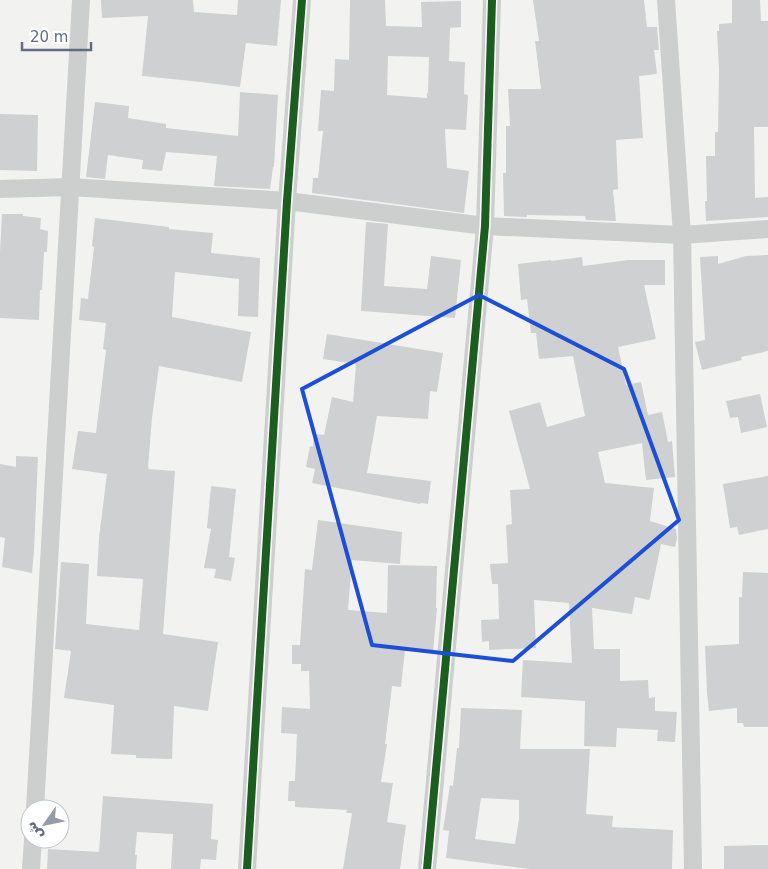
<svg xmlns="http://www.w3.org/2000/svg" width="768" height="869" viewBox="0 0 768 869" font-family="'DejaVu Sans','Noto Sans Arabic',sans-serif">
	<style>
		.building { fill: #cfd0d1; fill-rule: evenodd }
		.lines { fill: none; stroke-linecap: round; stroke-linejoin: round }
		.minor { stroke: #cdcece; stroke-width: 18 }
		.cycleway-casing { stroke: #fff; stroke-width: 11 }
		.cycleway { stroke: #1b5e20; stroke-width: 8 }
		.marked { fill: none; stroke: #1d4ed8; stroke-width: 4; stroke-linejoin: round }
	</style>
	<rect width="100%" height="100%" fill="#f2f3f1"/>
	<g class="building">
		<path d="M101,0h92l1,12 43,3 1,-15h43l-4,46 -31,-3 -6,44 -39,-5 -59,-6 6,-60 -46,2z"/>
		<path d="M350,0h35l1,26 36,1 -1,-25 40,-1v26l-11,1 -1,33 16,1 -1,32 4,1 -2,35 -21,-1 2,39 22,3 -5,42 -152,-20 1,-15h5l5,-47h-5l3,-41 13,1 1,-32 14,1zM388,56l41,1 -1,36h-1v5l-40,-3z"/>
		<path d="M533,0h111l3,27h10l2,23h-5l3,24 -18,2 4,62 -27,2 2,49 -5,1 3,31 -30,-1 -1,-4 -58,-1v2l-23,-1 -1,-43h3v-47h4l-2,-37h33l-6,-48h4z"/>
		<path d="M732,0h28l1,21h7v106h-14l1,71 13,-1v20l-62,4 -1,-20h2l-1,-45h9v-24h3l1,-62 -2,-39h2v-7l13,-1z"/>
		<path d="M240,92l38,3 -4,72h-1l-3,22 -56,-3 3,-30 -51,-4 -4,19 -20,-2 1,-9 -35,-5 -3,24 -19,-2 9,-75 34,4 -1,12 38,6v4l72,8z"/>
		<path d="M0,114l38,1 -1,56 -37,-1z"/>
		<path d="M2,214h21v2l18,2 -1,11 8,2 -1,21h-3l-2,38h-2l-1,30 -39,-2v-66z"/>
		<path d="M95,218l74,9v2l44,4 -2,20 49,5 -2,59 -20,-1 1,-37 -64,-7 -3,45 79,15 -9,50 -83,-16 -7,52 -4,49h1l-1,2 27,2 -12,163 55,8 -10,69 -34,-5 -2,53 -36,-1v-3l-25,-1 3,-49 -50,-7 7,-47 -16,-2 6,-87 28,2 -3,60 53,6 4,-51 -46,-3 2,-38 8,-64 -35,-5 6,-38 18,2 10,-83 -3,-1 3,-26 -27,-3 2,-22 7,1 6,-52 -2,-1z"/>
		<path d="M366,222l22,2 -4,62 43,3 4,-33 30,4 -6,58 -94,-7z"/>
		<path d="M768,255v96l-27,6 1,3 -40,10 -7,-28 10,-2 -5,-83 18,-1v8l28,-8z"/>
		<path d="M582,257l1,9 45,-6h37v25h-21l12,54 -38,8 8,38 15,-3 7,33 14,-3 6,30 4,-1 3,36 -29,3 -4,-37 -44,9 7,31 49,5 -4,33 26,8 1,9 -2,9 -14,-3 -11,54 -1,2 -14,-3 -3,17 -40,-6 2,41h26v32l28,-1 1,18 6,-1v14l22,1 -2,30 -18,-1 1,-11 -41,-2 -1,19 -32,-1 1,-45 -64,-4 2,-37 49,3 -3,-60 -35,-3 2,48 -47,2v-9l-7,1 -1,-22 18,-1 -1,-35h-6l-2,-20 18,-1 -2,-38 6,-1 -2,-34 20,-1 -21,-78 31,-9 7,25 38,-11 -12,-60 -34,3 -3,-26h-5l-4,-34 -6,1 -3,-36 33,-4v1z"/>
		<path d="M327,334l116,19 -6,39 -7,-1 -2,28 -51,-3 -10,57 64,8 -3,23 -7,-1 -1,1 -108,-21 3,-14 -9,-2 4,-21 3,1 1,-13 10,1 8,-38 21,5 3,-38 -33,-5z"/>
		<path d="M760,394l7,33 -26,6 -3,-16 -8,1 -4,-17z"/>
		<path d="M16,456l22,1 -4,94 -2,22 -30,-6 3,-29 -5,-1v-73l16,3z"/>
		<path d="M768,476v53l-29,6 -2,-8 -7,1 -7,-44z"/>
		<path d="M211,486l25,3 -7,68 6,1 -4,23 -17,-3 2,-9 -12,-1 7,-39 -4,-1z"/>
		<path d="M318,520l84,12 -2,32 -48,-4 -4,50 39,3 1,-48 49,1 -1,42h1l-4,44 -28,-2 -4,37 -9,-1 -7,58h2l-6,38 12,1 -6,39 19,3 -6,44h-57l9,-56h-6l1,-3 -52,-3v-6h-7l1,-20h6l2,-47 -16,-1 1,-26 28,2 -1,-38h-8v-7h-9v-19h8l5,-76 7,1z"/>
		<path d="M743,572l25,1v154h-24l-1,-4h-6v-15l-28,3 -2,-19 -2,-46 34,-2v-47h3z"/>
		<path d="M461,708l61,2 -2,39h70l-4,65 27,2 -1,11 61,3 -1,39h-143l-83,-11 3,-27 -6,-1 7,-45 3,1 4,-38h2zM481,798l38,2v19l-4,25 -40,-5z"/>
		<path d="M103,796l110,8 -2,35 7,1 -2,20 -15,-1 -1,10h-29l2,-35 -36,-2 -2,23h2l-1,14h-89l1,-20 51,3z"/>
		<path d="M768,845v24h-44v-23z"/>
	</g>
	<g class="lines">
		<g class="minor">
			<path d="M666,0l16,235 11,634"/>
			<path d="M0,189l71,-2 216,14 198,25 197,9 86,-6"/>
			<path d="M35,809l46,-809"/>
			<path d="M31,869l2,-30"/>
			<path d="M247,869l40,-668 15,-201"/>
			<path d="M427,869l58,-643 7,-226"/>
		</g>
		<defs>
			<g id="cycleway">
				<path d="M247,869l40,-668 15,-201"/>
				<path d="M427,869l58,-643 7,-226"/>
			</g>
		</defs>
		<use href="#cycleway" class="cycleway-casing"/>
		<use href="#cycleway" class="cycleway"/>
	</g>
	<path class="marked" d="M479,295l145,74 55,151 -166,141 -141,-16 -70,-256z"/>
	<g transform="translate(45 824) rotate(237)"><circle r="24" fill="#ffffff" stroke="#c0c5cd"/>
	<path d="M0-4L9 19L0 12L-9 19Z" fill="#949ca9"/>
	<text y="-8" font-size="14" font-weight="bold" text-anchor="middle" fill="#626d82">ش</text>
	</g>
	<path d="M22 42v8h69v-8" fill="none" stroke="#626d82" stroke-width="2.5"/>
	<text x="30" y="42" font-size="15" fill="#626d82" stroke="#ffffff" stroke-width="4" paint-order="stroke">20 m</text>
</svg>
